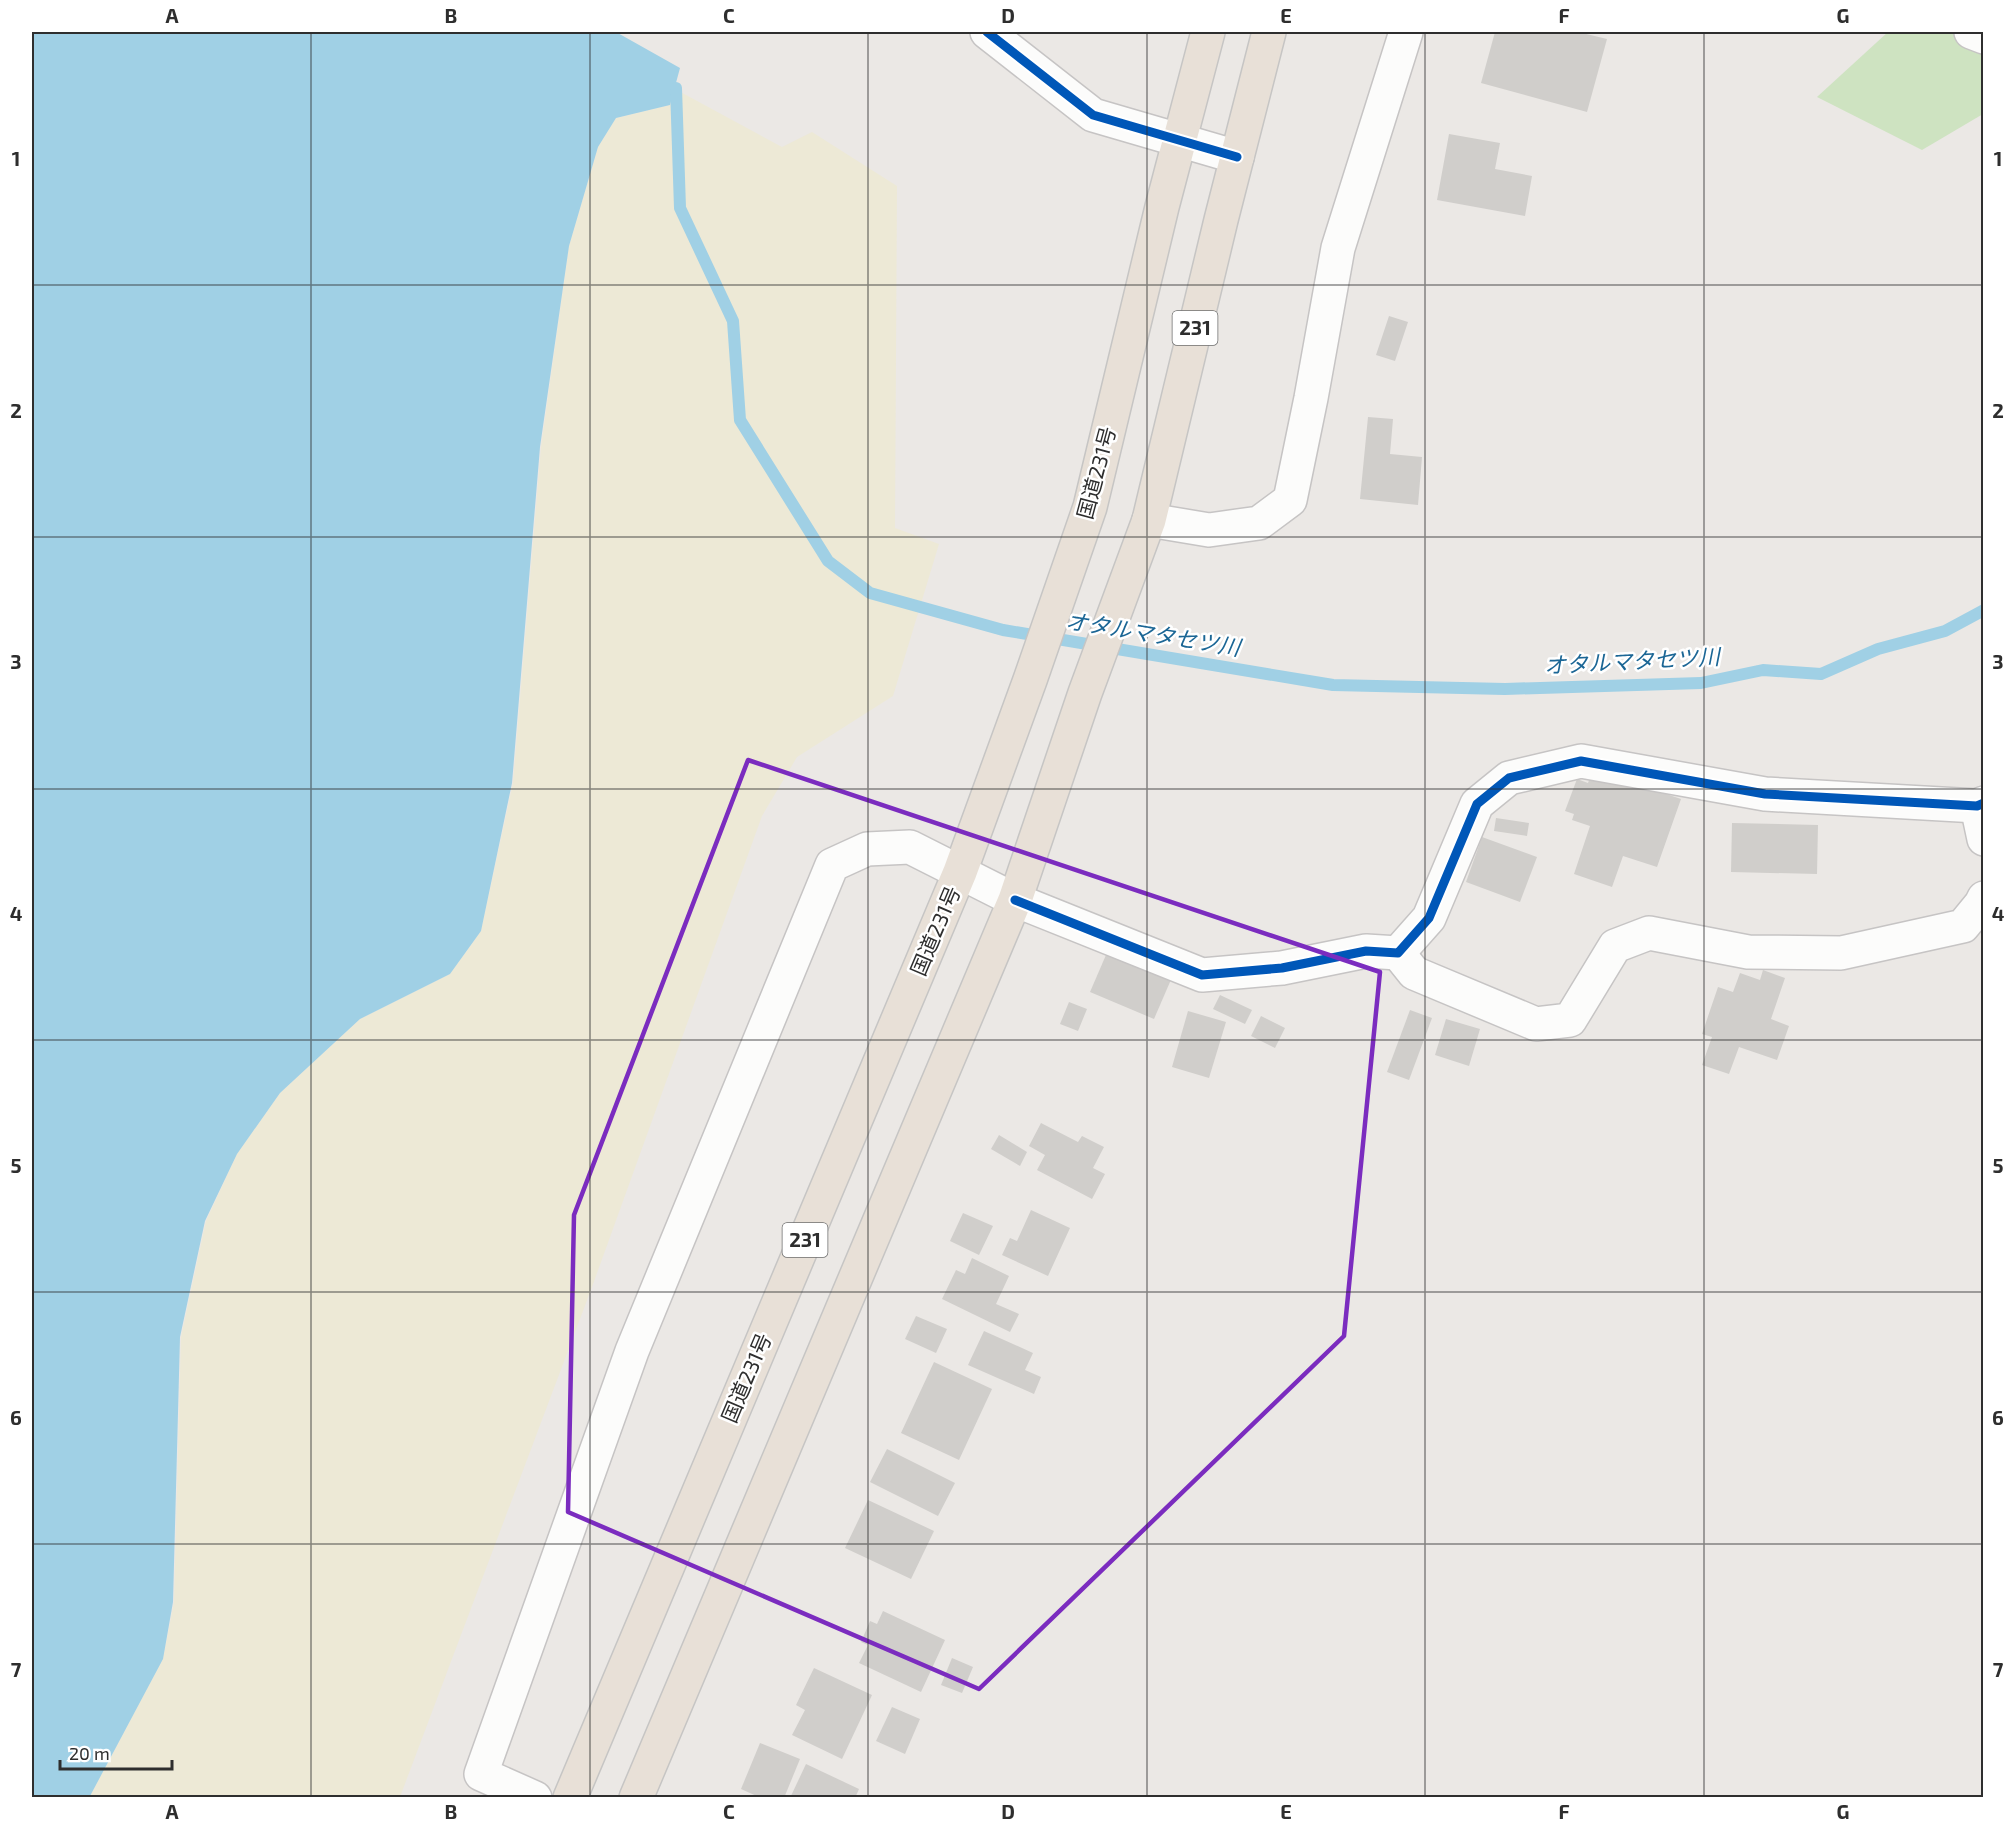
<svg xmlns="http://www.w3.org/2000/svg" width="2015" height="1829" viewBox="0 0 2015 1829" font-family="'Exo 2','Noto Sans JP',sans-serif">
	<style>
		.green { fill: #cee3c1 }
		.sand { fill: #ede9d6 }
		.water { fill: #a0d0e5 }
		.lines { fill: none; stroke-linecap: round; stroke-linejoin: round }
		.stream { stroke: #a0d0e5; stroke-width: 12 }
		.building { fill: #d0cecb }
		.minor-casing { stroke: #c6c4c4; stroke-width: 36 }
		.highway-casing { stroke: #c6c5c4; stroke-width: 36 }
		.minor { stroke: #fcfcfb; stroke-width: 33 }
		.highway { stroke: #e8e0d7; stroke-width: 33 }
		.cycleway-casing { stroke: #fff; stroke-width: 13 }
		.cycleway { stroke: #0057b8; stroke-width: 9 }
		.marked { fill: none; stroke: #7b2cbf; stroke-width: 4.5; stroke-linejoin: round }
		.grid { fill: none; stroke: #2e2e2e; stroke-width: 1.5; stroke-opacity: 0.55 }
		.labels { text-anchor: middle; stroke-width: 5; stroke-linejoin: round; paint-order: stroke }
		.shield { fill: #fff; stroke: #6d6d6d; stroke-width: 1.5 }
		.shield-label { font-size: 20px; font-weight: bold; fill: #2e2e2e }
		.street-label { font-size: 21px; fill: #2e2e2e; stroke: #fff }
		.water-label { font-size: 22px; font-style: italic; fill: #1b6695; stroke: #fff }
		.neatline { fill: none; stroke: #2e2e2e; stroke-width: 2 }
		.grid-label { font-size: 20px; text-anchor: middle; font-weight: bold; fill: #2e2e2e }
	</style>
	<rect width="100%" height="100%" fill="#ebe8e5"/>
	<path class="green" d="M1888,32h64l31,13v69l-61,36 -105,-53z"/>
	<path class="sand" d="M675,89l107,58 30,-15 85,54 -2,342 44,16 -46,152 -96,61 -35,59 -170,471 -192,510 -311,1 74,-139 11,-57 7,-265 25,-116 31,-67 43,-61 80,-74 90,-45 31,-43 32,-148 28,-336 28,-201 29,-99 18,-29 54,-13z"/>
	<path class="water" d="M32,32h584l64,36 -10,37 -54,13 -18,29 -29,99 -29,201 -28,336 -31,148 -31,43 -90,45 -80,74 -43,61 -32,67 -25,116 -7,265 -10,57 -74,139 -57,-1z"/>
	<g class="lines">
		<path class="stream" d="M676,88l4,120 53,113 7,99 88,141 42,32 133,37 330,55 172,4 196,-6 62,-13 58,4 57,-25 67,-18 39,-21"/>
	</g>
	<g class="building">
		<path d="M1495,32h83l29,7 -20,73 -106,-29z"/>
		<path d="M1449,134l51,9 -5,26 37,7 -7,40 -88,-16z"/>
		<path d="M1389,316l19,6 -13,39 -19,-6z"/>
		<path d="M1368,417l25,2 -3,35 32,3 -4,48 -58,-6z"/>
		<path d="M1593,769l88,30 -24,68 -34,-11 -11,31 -38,-13 16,-48 -18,-6 2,-6 -9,-3 12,-32 11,4z"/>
		<path d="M1496,818l33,5 -2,13 -33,-5z"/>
		<path d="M1732,823l86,2 -1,49 -86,-2z"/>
		<path d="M1482,837l55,20 -17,45 -54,-20z"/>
		<path d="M1109,948l64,27 -19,44 -64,-27z"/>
		<path d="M1763,970l22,8 -14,41 18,7 -12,34 -38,-13 -10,27 -27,-9 10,-28 -10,-3 16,-47 15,5 7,-19 20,7z"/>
		<path d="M1220,995l32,15 -7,14 -32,-15z"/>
		<path d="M1069,1002l18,7 -9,22 -18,-7z"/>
		<path d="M1410,1010l22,8 -23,62 -22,-8z"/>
		<path d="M1188,1011l38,11 -17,56 -37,-11z"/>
		<path d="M1261,1016l24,12 -10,20 -24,-12z"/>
		<path d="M1446,1019l34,10 -11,37 -34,-11z"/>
		<path d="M1041,1123l37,19 4,-6 22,11 -11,21 12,6 -13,25 -55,-29 8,-15 -16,-9z"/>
		<path d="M999,1135l28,17 -7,14 -29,-17z"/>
		<path d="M1031,1210l39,18 -22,48 -46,-21 8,-17 7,3z"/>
		<path d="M963,1213l30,13 -14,29 -29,-14z"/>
		<path d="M972,1258l37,18 -13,28 23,10 -9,18 -68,-33 14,-29 9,4z"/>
		<path d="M916,1316l31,13 -11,24 -31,-14z"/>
		<path d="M984,1331l49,22 -8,17 16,7 -7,17 -66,-29z"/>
		<path d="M934,1362l58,27 -33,71 -58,-27z"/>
		<path d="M887,1449l68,34 -17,33 -68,-34z"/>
		<path d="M868,1500l66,31 -23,48 -66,-31z"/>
		<path d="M883,1611l62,29 -24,52 -62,-29 9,-18 -7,-3 9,-21 7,3z"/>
		<path d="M952,1658l21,9 -11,26 -21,-8z"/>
		<path d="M814,1668l58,27 -30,64 -50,-24 13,-25 -9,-5z"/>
		<path d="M892,1707l28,12 -15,35 -29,-13z"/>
		<path d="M760,1743l40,16 -16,39h-23l-20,-9z"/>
		<path d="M806,1764l53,25 -4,9h-65z"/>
	</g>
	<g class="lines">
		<defs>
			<g id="minor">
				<path d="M987,32l106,83 144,42"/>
				<path d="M1971,32l13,5"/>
				<path d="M1149,520l60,10 50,-7 31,-23 21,-102 27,-150 68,-216"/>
				<path d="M1977,806l7,33"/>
				<path d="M1398,953l16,20 122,51 34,-4 45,-74 34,-13 99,19 93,1 122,-27 18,-22 3,-6"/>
				<path d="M535,1798l-54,-24 151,-423 200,-486 35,-16 43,-2 105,53 187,75 80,-7 84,-17 32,2 31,-35 48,-114 32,-26 72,-17 184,33 212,12 7,-3"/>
			</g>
			<g id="highway">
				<path d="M570,1798l390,-926 70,-192 60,-173 72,-300 46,-175"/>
				<path d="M636,1798l379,-898 70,-207 64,-173 72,-300 48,-188"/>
			</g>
		</defs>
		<use href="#minor" class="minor-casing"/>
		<use href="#highway" class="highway-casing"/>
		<use href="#minor" class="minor"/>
		<use href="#highway" class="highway"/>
		<defs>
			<g id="cycleway">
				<path d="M987,32l106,83 144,42"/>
				<path d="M1015,900l187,75 80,-7 84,-17 32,2 31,-35 48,-114 32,-26 72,-17 184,33 212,12 7,-3"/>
			</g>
		</defs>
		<use href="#cycleway" class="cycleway-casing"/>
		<use href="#cycleway" class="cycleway"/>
	</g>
	<path class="marked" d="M748,760l632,212 -36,364 -365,353 -411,-177 6,-297z"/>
	<path class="grid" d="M311,32v1766M590,32v1766M868,32v1766M1147,32v1766M1425,32v1766M1704,32v1766M32,285h1952M32,537h1952M32,789h1952M32,1040h1952M32,1292h1952M32,1544h1952"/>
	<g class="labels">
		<g class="shield">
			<rect x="1172.5" y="311" width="45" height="34" rx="4.5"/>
			<rect x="782.5" y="1223" width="45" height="34" rx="4.5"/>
		</g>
		<g class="shield-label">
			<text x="1195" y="335">231</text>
			<text x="805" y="1247">231</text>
		</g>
		<g class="street-label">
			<text transform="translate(1097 473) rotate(-75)" y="7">国道231号</text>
			<text transform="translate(936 931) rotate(-67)" y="7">国道231号</text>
			<text transform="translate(747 1378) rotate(-67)" y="7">国道231号</text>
		</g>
		<g class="water-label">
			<text transform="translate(1153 634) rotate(9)" y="8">オタルマタセツ川</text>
			<text transform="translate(1632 661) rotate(-3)" y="8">オタルマタセツ川</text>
		</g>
	</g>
	<rect width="2015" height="1829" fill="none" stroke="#ffffff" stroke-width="66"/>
	<path d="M60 1760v9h112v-9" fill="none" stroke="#2e2e2e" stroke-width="3"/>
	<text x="69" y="1760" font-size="18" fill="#2e2e2e" stroke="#ffffff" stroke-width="4.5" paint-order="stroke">20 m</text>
	<rect x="33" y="33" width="1949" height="1763" class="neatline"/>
	<g class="grid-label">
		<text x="172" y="23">A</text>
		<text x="451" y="23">B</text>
		<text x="729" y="23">C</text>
		<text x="1008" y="23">D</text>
		<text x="1286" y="23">E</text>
		<text x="1564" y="23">F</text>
		<text x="1843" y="23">G</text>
		<text x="16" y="166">1</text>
		<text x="1998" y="166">1</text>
		<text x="16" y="418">2</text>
		<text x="1998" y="418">2</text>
		<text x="16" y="669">3</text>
		<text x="1998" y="669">3</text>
		<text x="16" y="921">4</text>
		<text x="1998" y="921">4</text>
		<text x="16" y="1173">5</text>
		<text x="1998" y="1173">5</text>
		<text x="16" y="1425">6</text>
		<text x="1998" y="1425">6</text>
		<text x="16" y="1677">7</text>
		<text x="1998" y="1677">7</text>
		<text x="172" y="1819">A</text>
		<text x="451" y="1819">B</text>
		<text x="729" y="1819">C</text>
		<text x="1008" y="1819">D</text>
		<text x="1286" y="1819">E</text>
		<text x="1564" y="1819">F</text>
		<text x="1843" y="1819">G</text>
	</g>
</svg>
